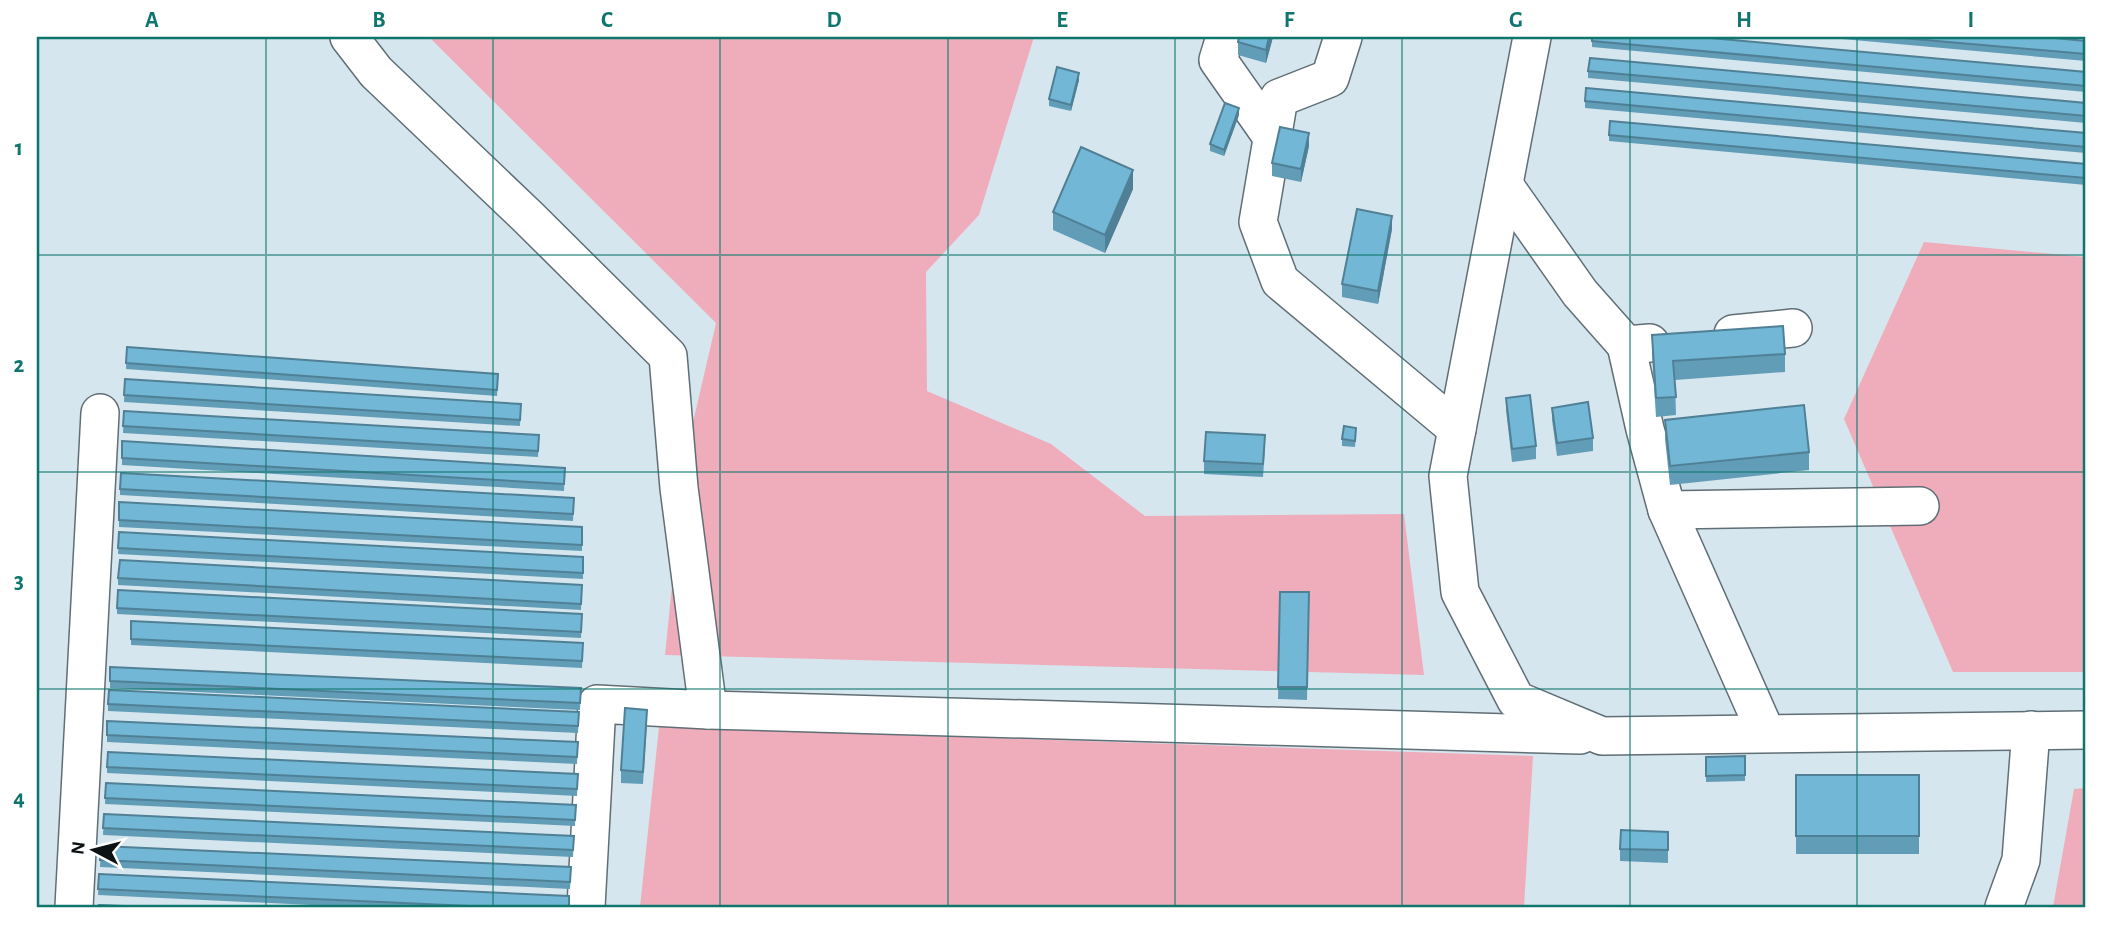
<svg xmlns="http://www.w3.org/2000/svg" width="2123" height="944" viewBox="0 0 2123 944" font-family="'Alegreya Sans',sans-serif">
	<style>
		.green { fill: #efadbb }
		.lines { fill: none; stroke-linecap: round; stroke-linejoin: round }
		.minor-casing { stroke: #606e75; stroke-width: 40 }
		.minor { stroke: #fff; stroke-width: 37 }
		.wall { fill: #629db8 }
		.shaded-wall { fill: #508096 }
		.building { fill: #72b7d6; stroke: #508096; stroke-width: 2 }
		.grid { fill: none; stroke: #0f766e; stroke-width: 2; stroke-opacity: 0.55 }
		.neatline { fill: none; stroke: #0f766e; stroke-width: 2.5 }
		.grid-label { font-size: 23px; text-anchor: middle; font-weight: bold; fill: #0f766e }
	</style>
	<rect width="100%" height="100%" fill="#d6e6ee"/>
	<g class="green">
		<path d="M429,37h605l-55,178 -53,57 1,119 124,53 94,72 259,-2 20,161 -759,-20 20,-198 31,-134z"/>
		<path d="M1924,242l162,15v415h-133l-109,-253z"/>
		<path d="M659,727l874,29 -9,151h-884z"/>
		<path d="M2086,788v119h-33l21,-118z"/>
	</g>
	<g class="lines">
		<defs>
			<g id="minor">
				<path d="M349,37l27,35 153,146 139,138 11,132 29,222"/>
				<path d="M1225,37l-7,23 54,77"/>
				<path d="M1343,37l-13,41 -51,20 -21,124 22,59 177,148"/>
				<path d="M1532,37l-84,439 12,116 56,108 86,36 484,-6"/>
				<path d="M1504,185l76,108 46,52 24,-2"/>
				<path d="M1733,334l60,-6"/>
				<path d="M1626,345l19,84 22,81 99,223"/>
				<path d="M1667,510l253,-4"/>
				<path d="M74,907l26,-494"/>
				<path d="M586,907l11,-203 111,6 872,25"/>
				<path d="M2004,907l17,-47 10,-130"/>
			</g>
		</defs>
		<use href="#minor" class="minor-casing"/>
		<use href="#minor" class="minor"/>
	</g>
	<g class="wall">
		<path d="M1239,37h34l-7,26 -28,-8v-13z"/>
		<path d="M1592,37l494,35v20l-494,-45z"/>
		<path d="M1820,37h223l43,4v20z"/>
		<path d="M1588,71l498,32v20l-498,-45z"/>
		<path d="M1079,80l-8,31 -22,-5v-7z"/>
		<path d="M1585,101l501,32v20l-501,-45z"/>
		<path d="M1239,115l-15,41 -14,-5v-7z"/>
		<path d="M1609,135l477,29v21l-477,-44z"/>
		<path d="M1309,146l-8,36 -29,-6v-13z"/>
		<path d="M1133,189l-28,64 -52,-23v-18z"/>
		<path d="M1392,229l-14,75 -36,-7v-13z"/>
		<path d="M1652,335l133,19v18l-110,8 1,35 -20,2 -4,-63z"/>
		<path d="M127,347l371,27 -1,22 -371,-27z"/>
		<path d="M125,379l396,25 -1,22 -396,-24z"/>
		<path d="M1506,398l30,48v13l-24,3 -6,-52z"/>
		<path d="M1552,408l41,30v13l-36,5 -5,-36z"/>
		<path d="M124,411l415,24 -1,22 -415,-24z"/>
		<path d="M1665,420l144,32v18l-139,15 -5,-46z"/>
		<path d="M1356,434l-1,13 -13,-1v-7z"/>
		<path d="M1265,448l-2,29 -59,-3v-13z"/>
		<path d="M122,458l443,10 -1,23 -442,-26z"/>
		<path d="M120,489l454,9 -1,23 -453,-26z"/>
		<path d="M119,502l463,25v24l-463,-24z"/>
		<path d="M119,532l464,25v22l-465,-25z"/>
		<path d="M118,578l464,7 -1,25 -463,-25z"/>
		<path d="M1280,592h29l-2,108 -29,-1z"/>
		<path d="M117,608l465,6 -1,24 -464,-24z"/>
		<path d="M131,621l452,22 -1,25 -451,-23z"/>
		<path d="M110,667l471,21 -1,22 -470,-22z"/>
		<path d="M108,704l471,8 -1,21 -470,-22z"/>
		<path d="M107,721l471,21 -1,22 -470,-22z"/>
		<path d="M647,723l-4,61 -22,-1v-13z"/>
		<path d="M1745,756v25l-39,1v-25z"/>
		<path d="M107,767l471,7 -1,22 -470,-23z"/>
		<rect x="1796" y="775" width="123" height="79"/>
		<path d="M106,783l470,22 -1,21 -470,-22z"/>
		<path d="M104,814l470,22 -1,21 -470,-22z"/>
		<path d="M1668,832v31l-48,-2v-12z"/>
		<path d="M101,846l470,28 -1,15 -470,-22z"/>
		<path d="M99,874l470,33h-215l-256,-12z"/>
	</g>
	<g class="shaded-wall">
		<path d="M1269,37h4l-7,26v-13z"/>
		<path d="M1079,73v7l-8,31v-6z"/>
		<path d="M1239,108v7l-15,41v-6z"/>
		<path d="M1309,133v13l-8,36v-13z"/>
		<path d="M1133,170v19l-28,64v-18z"/>
		<path d="M1392,216v13l-14,75v-13z"/>
	</g>
	<g class="building">
		<path d="M1239,37h30l-3,13 -28,-8z"/>
		<path d="M1592,37h107l387,35v14l-494,-45z"/>
		<path d="M1891,37h152l43,4v13z"/>
		<path d="M1590,58l496,45v13l-498,-45z"/>
		<path d="M1057,67l22,6 -8,32 -22,-6z"/>
		<path d="M1586,88l500,45v14l-501,-46z"/>
		<path d="M1225,103l14,5 -15,42 -14,-6z"/>
		<path d="M1610,121l476,43v14l-477,-43z"/>
		<path d="M1280,127l29,6 -8,36 -29,-6z"/>
		<path d="M1081,147l52,23 -28,65 -52,-23z"/>
		<path d="M1357,209l35,7 -14,75 -36,-7z"/>
		<path d="M1783,326l2,28 -112,7 3,36 -20,1 -4,-63z"/>
		<path d="M127,347l371,27 -1,16 -371,-27z"/>
		<path d="M125,379l396,25 -1,16 -396,-25z"/>
		<path d="M1530,395l6,51 -24,3 -6,-51z"/>
		<path d="M1588,402l5,36 -36,5 -5,-35z"/>
		<path d="M1804,405l5,47 -139,14 -5,-46z"/>
		<path d="M124,411l415,24 -1,16 -415,-25z"/>
		<path d="M1344,426l12,2 -1,13 -13,-2z"/>
		<path d="M1206,432l59,3 -2,29 -59,-3z"/>
		<path d="M122,441l443,27 -1,16 -442,-26z"/>
		<path d="M121,473l453,25 -1,16 -453,-25z"/>
		<path d="M119,502l463,25v18l-463,-25z"/>
		<path d="M119,532l464,25v16l-465,-25z"/>
		<path d="M120,560l462,25 -1,19 -463,-26z"/>
		<path d="M118,590l464,24 -1,18 -464,-24z"/>
		<path d="M1280,592h29l-2,95h-29z"/>
		<path d="M131,621l452,22 -1,18 -451,-22z"/>
		<path d="M110,667l471,21 -1,15 -470,-22z"/>
		<path d="M109,690l470,22 -1,14 -470,-22z"/>
		<path d="M625,708l22,2 -4,62 -22,-2z"/>
		<path d="M107,721l471,21 -1,15 -470,-22z"/>
		<path d="M108,752l470,22 -1,15 -470,-22z"/>
		<path d="M1745,756v19l-39,1v-19z"/>
		<rect x="1796" y="775" width="123" height="61"/>
		<path d="M106,783l470,22 -1,15 -470,-22z"/>
		<path d="M104,814l470,22 -1,14 -470,-22z"/>
		<path d="M1621,830l47,2v18l-48,-1z"/>
		<path d="M101,846l470,21 -1,15 -470,-22z"/>
		<path d="M99,874l470,22v11h-77l-394,-18z"/>
		<path d="M99,905l50,2h-50z"/>
	</g>
	<path class="grid" d="M266,37v870M493,37v870M720,37v870M948,37v870M1175,37v870M1402,37v870M1630,37v870M1857,37v870M37,255h2049M37,472h2049M37,689h2049"/>
	<rect width="2123" height="944" fill="none" stroke="#ffffff" stroke-width="77"/>
	<g transform="translate(94 850) rotate(277)" stroke="#ffffff" stroke-width="5" paint-order="stroke">
	<path d="M0-5L12 26L0 18L-12 26Z" fill="#0d1315"/>
	<text y="-10" font-size="19" font-weight="bold" text-anchor="middle" fill="#0d1315">N</text>
	</g>
	<rect x="38" y="38" width="2046" height="868" class="neatline"/>
	<g class="grid-label">
		<text x="152" y="27">A</text>
		<text x="379" y="27">B</text>
		<text x="607" y="27">C</text>
		<text x="834" y="27">D</text>
		<text x="1062" y="27">E</text>
		<text x="1289" y="27">F</text>
		<text x="1516" y="27">G</text>
		<text x="1744" y="27">H</text>
		<text x="1971" y="27">I</text>
		<text x="19" y="155">1</text>
		<text x="19" y="372">2</text>
		<text x="19" y="588">3</text>
		<text x="19" y="805">4</text>
	</g>
</svg>
